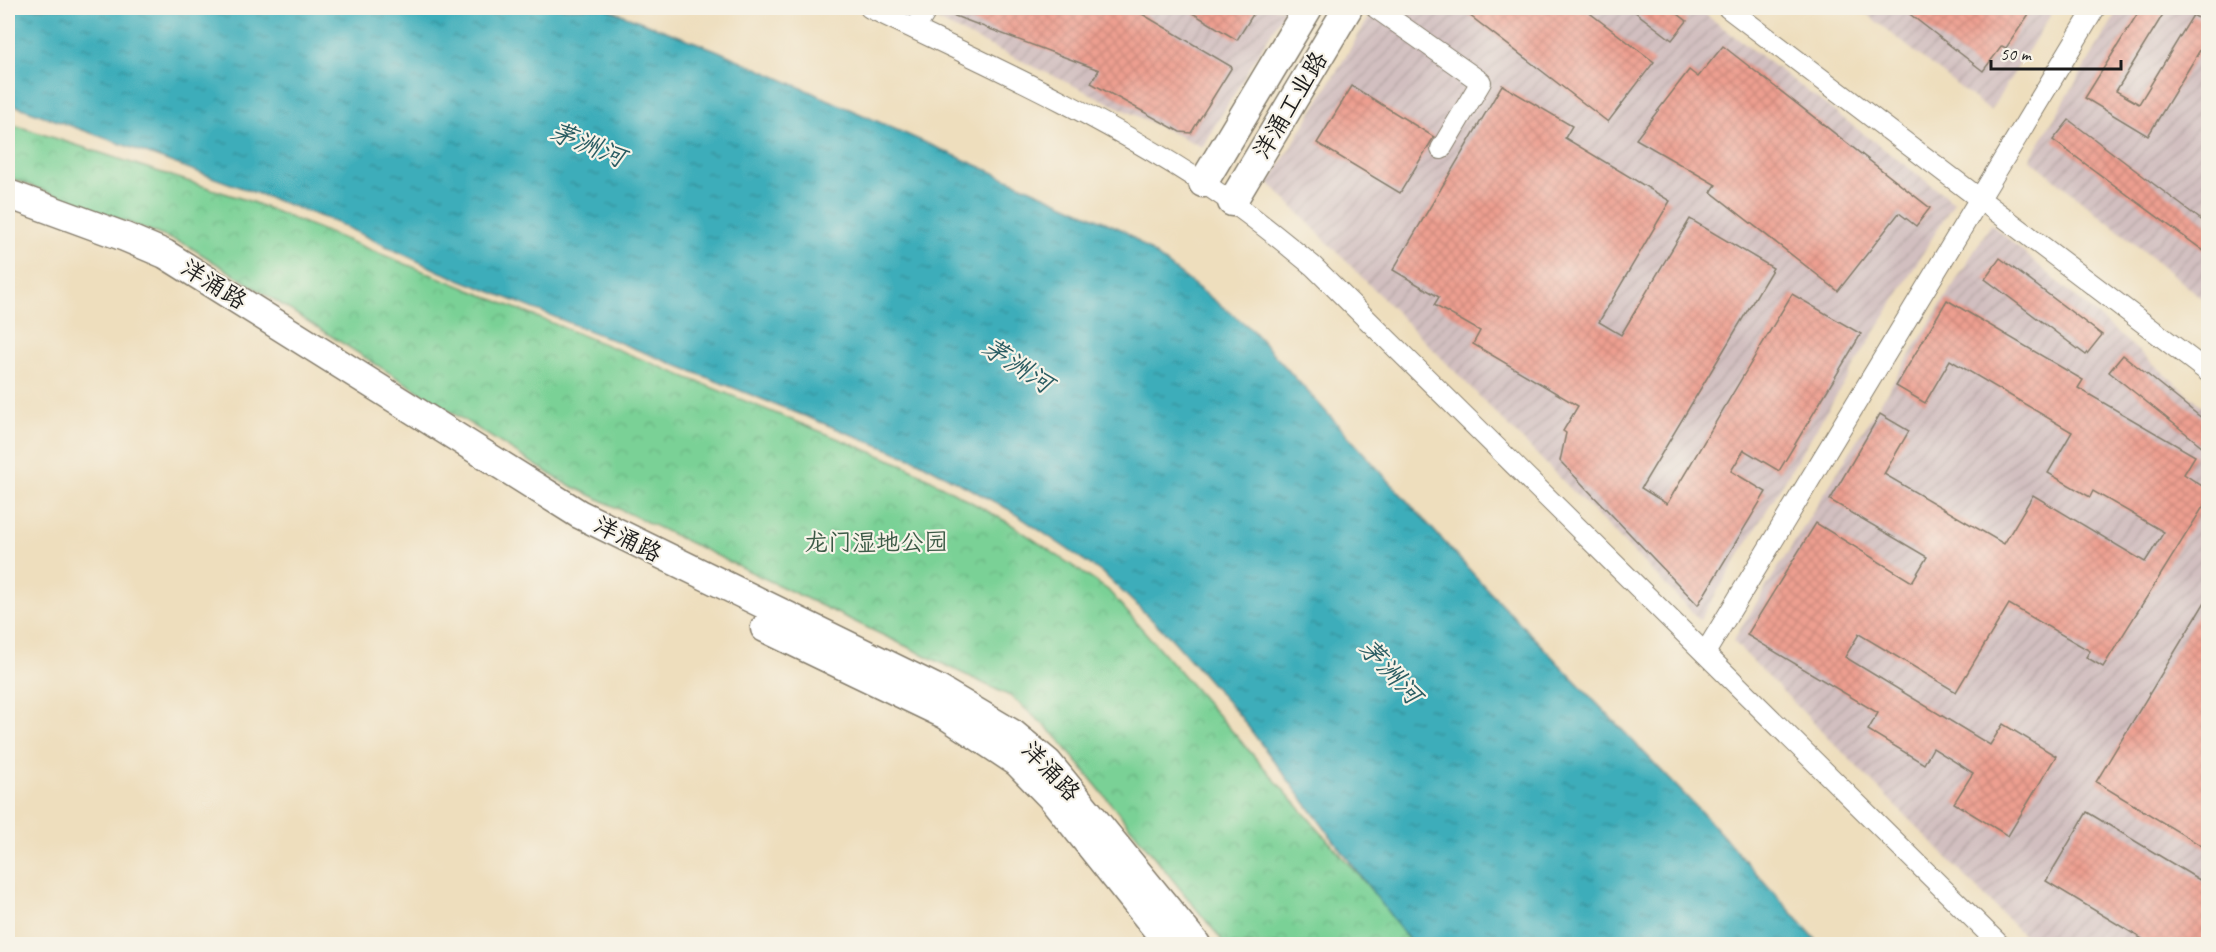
<svg xmlns="http://www.w3.org/2000/svg" width="2216" height="952" viewBox="0 0 2216 952" font-family="Caveat,'LXGW WenKai TC',sans-serif">
	<style>
		.industrial { fill: url(#industrial-furrows) }
		.park { fill: url(#park-crowns); stroke: #4b7659; stroke-width: 1.5 }
		.water { fill: url(#water-ripples); stroke: #2c646b; stroke-width: 1.5 }
		.building { fill: url(#building-cross-hatch) }
		.lines { fill: none; stroke-linecap: round; stroke-linejoin: round }
		.street-casing { stroke: #857d6c; stroke-width: 22 }
		.secondary-casing { stroke: #857d6c; stroke-width: 31 }
		.street { stroke: #fff; stroke-width: 20 }
		.secondary { stroke: #fff; stroke-width: 28 }
		.labels { text-anchor: middle; stroke-width: 4.5; stroke-linejoin: round; paint-order: stroke }
		.street-label { font-size: 24px; fill: #1c1c1c; stroke: #f7f3e8 }
		.park-label { font-size: 24px; fill: #3d5b47; stroke: #f7f3e8 }
		.water-label { font-size: 26px; font-style: italic; fill: #2b5d63; stroke: #f7f3e8 }
	</style>
	<defs>
		<pattern id="industrial-furrows" width="10" height="10" patternUnits="userSpaceOnUse" patternTransform="scale(1.5)"><rect width="10" height="10" fill="#d2bfc0"/><path d="M-1 1l2-2M0 10L10 0M9 11l2-2" fill="none" stroke="#b4a4a4"/></pattern>
		<pattern id="park-crowns" width="20" height="18" patternUnits="userSpaceOnUse" patternTransform="scale(1.5)"><rect width="20" height="18" fill="#7ad196"/><path d="M2 6a3 3 0 1 1 6 0M12 15a3 3 0 1 1 6 0" fill="none" stroke="#69b381"/></pattern>
		<pattern id="water-ripples" width="26" height="14" patternUnits="userSpaceOnUse" patternTransform="scale(1.5)"><rect width="26" height="14" fill="#3dadba"/><path d="M2 4q2-2 4 0t4 0M15 11q2-2 4 0t4 0" fill="none" stroke="#328c96"/></pattern>
		<pattern id="building-cross-hatch" width="8" height="8" patternUnits="userSpaceOnUse" patternTransform="scale(1.5)"><rect width="8" height="8" fill="#ed9f90"/><path d="M0 0l8 8M0 8l8-8" fill="none" stroke="#cb887c"/></pattern>
	</defs>
	<rect width="100%" height="100%" fill="#f7f3e8"/>
	<filter id="ink" filterUnits="userSpaceOnUse"><feTurbulence type="fractalNoise" baseFrequency=".0167" numOctaves="2"/><feDisplacementMap in="SourceGraphic" scale="12" xChannelSelector="R" yChannelSelector="G"/><feConvolveMatrix kernelMatrix="1 2 1 2 8 2 1 2 1" color-interpolation-filters="sRGB"/></filter>
	<filter id="wash" filterUnits="userSpaceOnUse"><feTurbulence type="fractalNoise" baseFrequency=".008" numOctaves="4" result="noise"/><feDisplacementMap in="SourceGraphic" scale="24" xChannelSelector="R" yChannelSelector="G"/><feGaussianBlur stdDeviation="1.35" result="paint"/><feColorMatrix in="noise" values="0 0 0 0 0 0 0 0 0 0 0 0 0 0 0 0 0 1.4 0 .05"/><feComposite in="paint" operator="in"/></filter>
	<g filter="url(#wash)">
		<rect width="100%" height="100%" fill="#eedebd"/>
		<g class="industrial">
			<path d="M943,8h343l-84,139 -266,-127z"/>
			<path d="M1375,8h322l257,194 -254,418 -431,-437z"/>
			<path d="M1859,8h196l-65,103z"/>
			<path d="M2120,8h88v295l-178,-144z"/>
			<path d="M1991,224l217,187v533h-176l-299,-303z"/>
		</g>
		<path class="park" d="M8,123l244,79 654,264 103,57 99,67 311,354h-194l-169,-208 -44,-39 -451,-216 -374,-236 -179,-68z"/>
		<path class="water" d="M8,8h597l111,42 407,180 127,98 236,260 218,227 116,129h-408l-172,-228 -67,-76 -69,-66 -96,-65 -92,-49 -475,-188 -108,-51 -325,-118z"/>
		<g id="blocks">
			<g class="building">
				<path d="M940,8h192l100,59 -41,66 -11,-1 -89,-49 8,-13 -160,-60z"/>
				<path d="M1184,8h73l-20,32z"/>
				<path d="M1460,8h123l71,54 -46,60z"/>
				<path d="M1630,8h40l17,13 -15,19z"/>
				<path d="M1902,8h131l-27,40 -4,-2 -19,25z"/>
				<path d="M2141,8h26l-51,83 23,13 54,-89 15,9v13l-60,99 -63,-38z"/>
				<path d="M1723,46l207,162 -14,18 -17,-13 -61,78 -127,-99 5,-7 -80,-46 53,-69 9,7z"/>
				<path d="M1502,85l70,41 -7,12 105,63 -71,121 22,13 69,-116 83,49 -132,220 26,16 125,-210 69,40 -82,137 -35,-21 -13,21 35,21 -68,113 -138,-144 6,-28 -3,-2 15,-25 -105,-62 7,-13 -46,-26 5,-8 -46,-27z"/>
				<path d="M1352,86l82,51 -34,56 -83,-50z"/>
				<path d="M2069,120l139,105v29l-155,-114z"/>
				<path d="M2000,258l102,77 -16,20 -101,-76z"/>
				<path d="M1947,300l136,80 -5,8 117,68 -11,18 24,16v9l-105,168 -17,-10 4,-6 -81,-47 -53,88 -97,-58 -14,23 145,88 13,-21 53,32 -48,80 -54,-33 19,-30 -40,-25 -9,16 -56,-34 10,-17 -131,-78 69,-112 96,59 15,-25 -97,-57 50,-86 29,17 -25,43 120,70 29,-49 112,67 19,-30 -71,-41 -3,6 -42,-24 24,-41 -122,-72 -25,43 -29,-17z"/>
				<path d="M2123,355l85,68v28l-99,-79z"/>
				<path d="M2208,597v253l-112,-68z"/>
				<path d="M2087,812l121,73v60h-56l-106,-64z"/>
			</g>
		</g>
	</g>
	<g filter="url(#ink)">
		<use href="#blocks" fill-opacity="0" stroke="#857d6c" stroke-width="1.5"/>
		<g class="lines">
			<defs>
				<g id="street">
					<path d="M870,8c123,58 249,116 360,193 29,20 56,43 83,65l686,678"/>
					<path d="M1376,8l105,74 -40,67"/>
					<path d="M1728,8l480,364"/>
					<path d="M915,29l13,-21"/>
					<path d="M1705,653l390,-645"/>
				</g>
				<g id="secondary">
					<path d="M1203,183l105,-175"/>
					<path d="M8,194l117,43 40,17 414,260 360,176 74,44 35,29 148,181"/>
					<path d="M1232,202l116,-194"/>
					<path d="M765,628l181,87 71,47 36,37 116,145"/>
				</g>
			</defs>
			<use href="#street" class="street-casing"/>
			<use href="#secondary" class="secondary-casing"/>
			<use href="#street" class="street"/>
			<use href="#secondary" class="secondary"/>
		</g>
	</g>
	<g class="labels">
		<g class="street-label">
			<text transform="translate(1290 105) rotate(-59)" y="8">洋涌工业路</text>
			<text transform="translate(214 284) rotate(32)" y="8">洋涌路</text>
			<text transform="translate(628 539) rotate(27)" y="8">洋涌路</text>
			<text transform="translate(1051 771) rotate(46)" y="8">洋涌路</text>
		</g>
		<g class="park-label">
			<text x="876" y="550">龙门湿地公园</text>
		</g>
		<g class="water-label">
			<text transform="translate(588 144) rotate(22)" y="9">茅洲河</text>
			<text transform="translate(1018 365) rotate(33)" y="9">茅洲河</text>
			<text transform="translate(1391 671) rotate(47)" y="9">茅洲河</text>
		</g>
	</g>
	<rect width="2216" height="952" fill="none" stroke="#f7f3e8" stroke-width="30"/>
	<path d="M1991 60v9h130v-9" fill="none" stroke="#1c1c1c" stroke-width="3"/>
	<text x="2000" y="60" font-size="18" fill="#1c1c1c" stroke="#f7f3e8" stroke-width="4.5" paint-order="stroke">50 m</text>
</svg>
